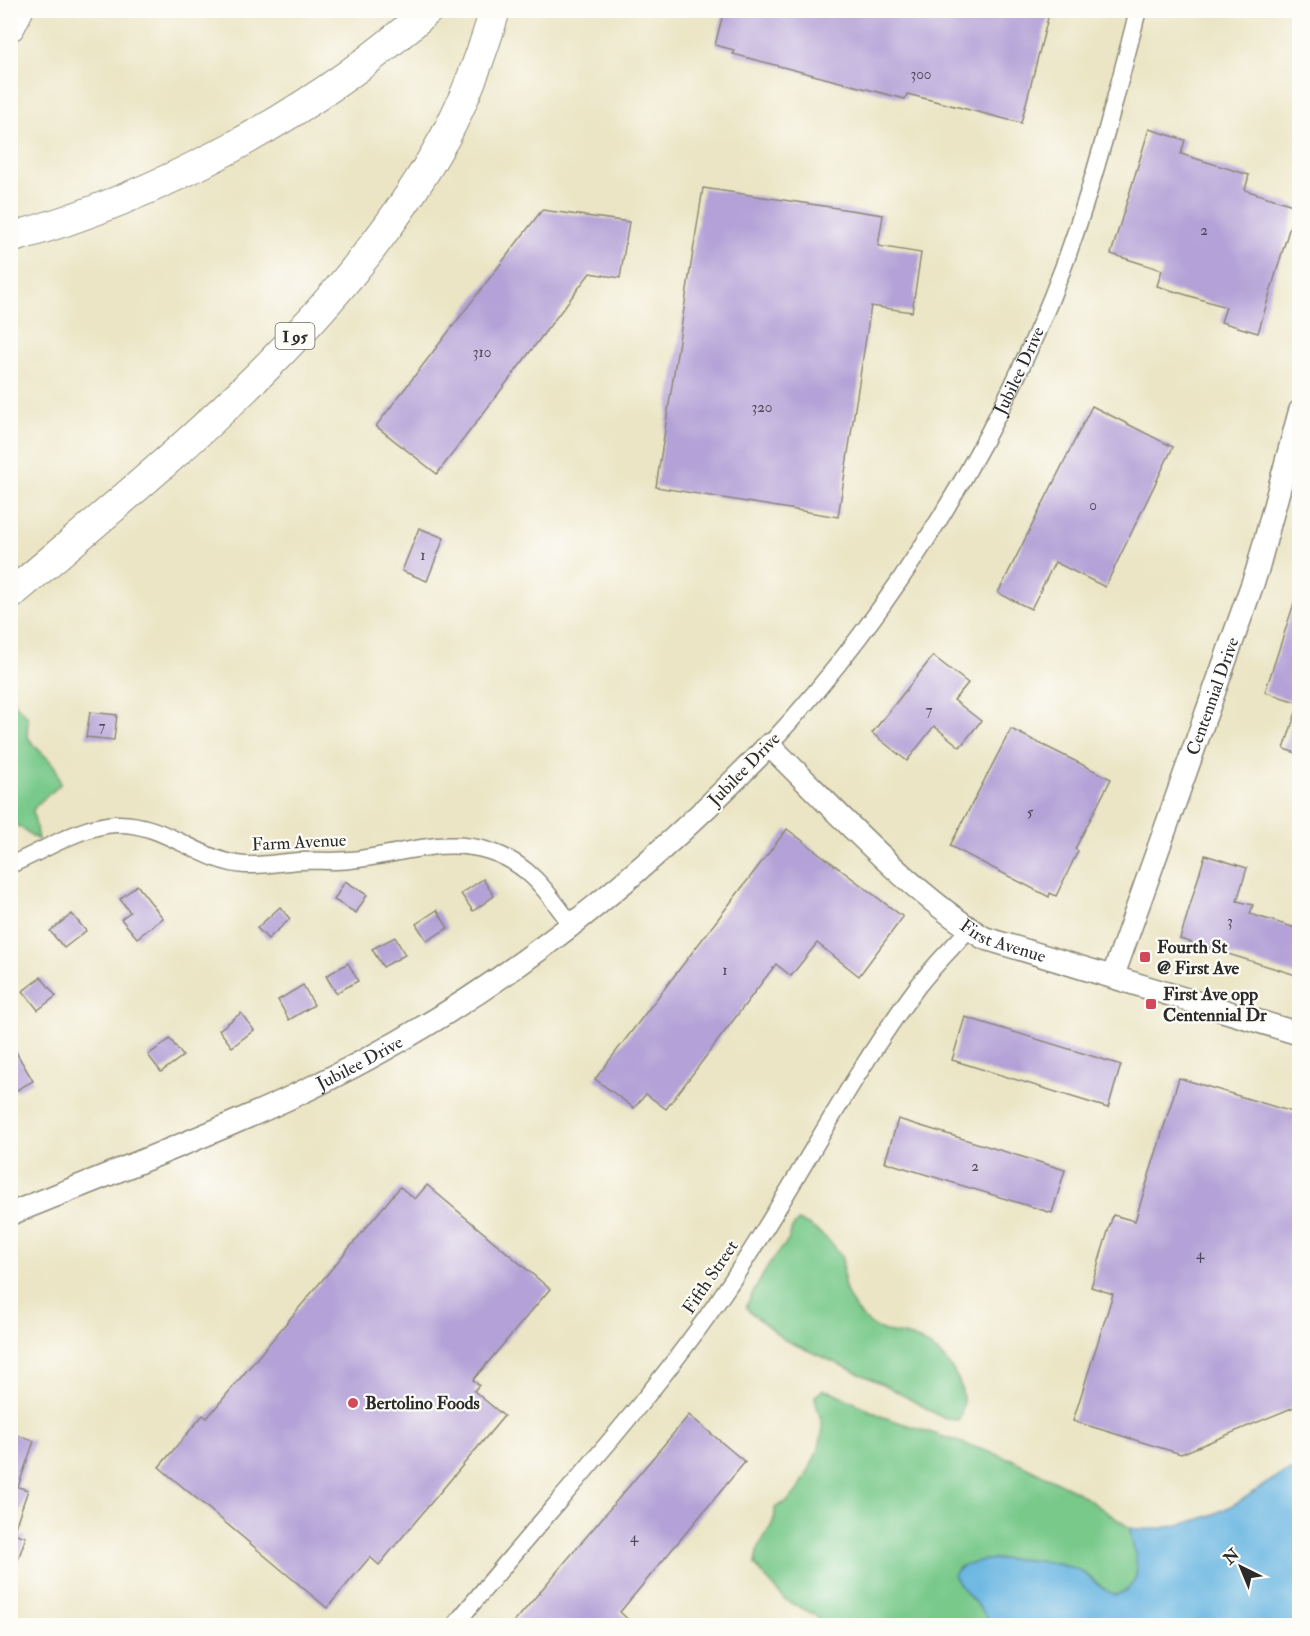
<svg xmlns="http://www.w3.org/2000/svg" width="1310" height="1636" viewBox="0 0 1310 1636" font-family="'IM FELL Double Pica',serif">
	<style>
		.green { fill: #78c98a; stroke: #527a5a; stroke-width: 1.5 }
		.water { fill: #67b5e1; stroke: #497086; stroke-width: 1.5 }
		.building { fill: #b4a1d7 }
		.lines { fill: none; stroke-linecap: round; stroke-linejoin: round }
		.street-casing { stroke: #8b8878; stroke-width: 19 }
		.secondary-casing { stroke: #8b8878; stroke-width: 25 }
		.highway-casing { stroke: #8b8878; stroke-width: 32 }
		.street { stroke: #fff; stroke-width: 16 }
		.secondary { stroke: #fff; stroke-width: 22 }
		.highway { stroke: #fff; stroke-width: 30 }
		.poi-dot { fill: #d1495b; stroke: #fdfcf7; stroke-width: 2 }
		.labels { text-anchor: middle; stroke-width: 4.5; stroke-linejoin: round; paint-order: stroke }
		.number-label { font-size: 15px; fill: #4d4856 }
		.shield { fill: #fdfcf7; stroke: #6a6a68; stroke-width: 1.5 }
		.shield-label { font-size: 16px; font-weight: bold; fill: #2b2b2b }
		.street-label { font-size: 18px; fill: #2b2b2b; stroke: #fdfcf7 }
		.poi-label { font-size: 18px; font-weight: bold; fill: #2b2b2b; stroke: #fdfcf7; text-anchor: start }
	</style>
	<rect width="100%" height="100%" fill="#fdfcf7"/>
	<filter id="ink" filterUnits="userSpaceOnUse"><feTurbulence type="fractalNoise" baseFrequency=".0167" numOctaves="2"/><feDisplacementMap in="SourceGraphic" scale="12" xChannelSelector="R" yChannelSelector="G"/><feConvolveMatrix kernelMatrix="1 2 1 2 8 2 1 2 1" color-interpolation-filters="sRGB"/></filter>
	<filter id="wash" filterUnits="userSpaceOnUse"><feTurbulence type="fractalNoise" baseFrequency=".008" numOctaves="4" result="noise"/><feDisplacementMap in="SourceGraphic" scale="24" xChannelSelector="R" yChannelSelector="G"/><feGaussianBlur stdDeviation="1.35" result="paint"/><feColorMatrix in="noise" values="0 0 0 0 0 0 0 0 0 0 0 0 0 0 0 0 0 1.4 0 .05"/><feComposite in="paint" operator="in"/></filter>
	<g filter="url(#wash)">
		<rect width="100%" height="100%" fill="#ebe5c5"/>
		<g class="green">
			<path d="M11,700l16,16c3,8 -3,17 3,24 12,17 28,20 30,44 -8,10 -20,15 -27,26l5,30 -18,-13 -9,-3v-56l3,-3v-7l-3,-2z"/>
			<path d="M798,1221c13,3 41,25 44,38 2,8 1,15 2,23 2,16 14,32 26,42 12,11 30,8 44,14 29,11 62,51 44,82l-13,-1 -58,-33 -102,-46 -36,-29 -3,-5 23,-42 19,-23 4,-13z"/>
			<path d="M823,1390l10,2 50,25 128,42 66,33 53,36c3,28 20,54 -14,67 -13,-3 -22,-17 -34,-23 -30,-14 -94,-19 -124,-4 1,30 22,32 33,57l-164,1 -14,-12 -28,-14 -30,-35c1,-28 22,-35 20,-57 5,-4 12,-5 16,-10 12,-12 35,-58 31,-74 -2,-10 -6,-17 -7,-28z"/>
		</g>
		<path class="water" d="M1299,1469v156h-308c-8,-19 -28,-31 -37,-50 14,-26 95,-14 120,-7 16,6 26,23 42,27 34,-13 17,-39 14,-67 30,6 82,-10 108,-26 21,-12 37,-28 61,-33z"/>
		<g id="blocks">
			<g class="building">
				<path d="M724,10h326l-29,113 -114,-29 -2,5 -172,-45 1,-4 -19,-5z"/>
				<path d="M1149,129l36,11 -4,14 68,21 -4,15 51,16 -38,127 -37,-11 5,-15 -69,-21 5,-16 -51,-16z"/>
				<path d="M703,188l180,27 -5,31 43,7 -9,59 -41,-6 -33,211 -182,-30z"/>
				<path d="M542,210l87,12 -9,56 -30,-5 -153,201 -61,-48z"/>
				<path d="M1092,406l81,41 -68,140 -50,-25 -24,47 -33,-16z"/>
				<path d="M419,528l25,10 -17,43 -25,-10z"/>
				<path d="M1297,594h2v109l-34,-11z"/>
				<path d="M933,656l35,27 -14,17 27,21 -21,26 -26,-21 -27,35 -35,-28z"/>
				<path d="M1297,709l2,1v44l-15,-5z"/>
				<path d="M90,712l27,3 -3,25 -28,-3z"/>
				<path d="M1011,729l100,50 -36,70 3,2 -22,45 -6,-3 -1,4 -99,-51z"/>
				<path d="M787,829l116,88 -44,59 -42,-33 -26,33 -15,-12 -110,145 -20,-15 -12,14 -39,-29z"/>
				<path d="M1205,855l42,13 -10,33 16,4 -3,9 49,15v47l-119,-37z"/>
				<path d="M483,879l11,17 -21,15 -12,-17z"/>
				<path d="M345,881l22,14 -11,18 -22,-13z"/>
				<path d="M137,885l26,33 -26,20 -16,-19 9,-7 -10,-13z"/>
				<path d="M280,907l10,12 -22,20 -11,-11z"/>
				<path d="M437,910l11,18 -21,13 -11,-17z"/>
				<path d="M72,914l14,17 -22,17 -14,-17z"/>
				<path d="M395,937l10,18 -22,12 -11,-18z"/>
				<path d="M348,963l10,18 -22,12 -10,-17z"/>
				<path d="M41,977l15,19 -18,14 -15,-19z"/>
				<path d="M303,985l11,20 -25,15 -11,-20z"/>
				<path d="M241,1013l13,17 -22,17 -13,-17z"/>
				<path d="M965,1017l156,48 -13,43 -156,-48z"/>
				<path d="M170,1039l13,17 -22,16 -13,-17z"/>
				<path d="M10,1042l23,39 -18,10 -5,-7z"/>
				<path d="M1179,1078l120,36v291l-118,49 -108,-33 40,-127 -22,-7 22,-72 22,6z"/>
				<path d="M898,1119l167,51 -13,43 -167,-51z"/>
				<path d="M427,1185l123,104 -77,91 6,5 -5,6 30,25 -125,149 -9,-8 -43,51 -168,-141 44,-52 4,3 193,-231 15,12z"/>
				<path d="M689,1415l56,47 -125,150 15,14h-124z"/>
				<path d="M10,1433l24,8 -16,46 10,3 -15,43 13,4 -14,39z"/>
			</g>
		</g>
	</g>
	<g filter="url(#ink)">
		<use href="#blocks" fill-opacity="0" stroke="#8b8878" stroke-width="1.5"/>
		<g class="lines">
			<defs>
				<g id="street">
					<path id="s1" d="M769,745c127,-138 228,-303 294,-477 31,-84 53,-171 75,-258"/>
					<path d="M10,865c34,-14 69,-39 106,-41 48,-2 84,38 129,41 19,1 36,-3 55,-4 16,-1 33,1 50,-1 47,-4 92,-24 139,-9 40,12 60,43 83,75"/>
					<path d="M454,1626c91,-113 192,-218 273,-338 66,-97 118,-204 188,-298 16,-22 36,-41 54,-61"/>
				</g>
				<g id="secondary">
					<path id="s2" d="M1113,976l144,-405 43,-160"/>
					<path id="s3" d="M10,1214c91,-37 184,-72 273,-113 190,-87 342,-206 486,-356 67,65 136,143 215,193l316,96"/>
				</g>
				<g id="highway">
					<path d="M10,26l8,-16"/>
					<path d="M10,238c148,-41 305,-125 418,-228"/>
					<path d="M10,595c159,-135 333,-273 435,-458 21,-40 37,-83 50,-127"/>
				</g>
			</defs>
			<use href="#street" class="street-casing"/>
			<use href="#secondary" class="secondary-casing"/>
			<use href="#highway" class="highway-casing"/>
			<use href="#street" class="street"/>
			<use href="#secondary" class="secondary"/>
			<use href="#highway" class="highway"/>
		</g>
	</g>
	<g class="poi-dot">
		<rect x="1139" y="951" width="12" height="12" rx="3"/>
		<rect x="1145" y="998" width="12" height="12" rx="3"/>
		<circle cx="353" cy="1403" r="6"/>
	</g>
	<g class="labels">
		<g class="number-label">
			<text x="921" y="79">300</text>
			<text x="1204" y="235">2</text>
			<text x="482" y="357">310</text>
			<text x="762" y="412">320</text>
			<text x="1093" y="510">0</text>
			<text x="423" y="560">1</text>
			<text x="929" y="715">7</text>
			<text x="102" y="731">7</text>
			<text x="1030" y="817">5</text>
			<text x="1230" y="926">3</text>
			<text x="725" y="975">1</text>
			<text x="975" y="1171">2</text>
			<text x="1200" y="1259">4</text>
			<text x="634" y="1542">4</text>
		</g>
		<rect class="shield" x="275.5" y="323" width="39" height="26" rx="4.5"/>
		<g class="shield-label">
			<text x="295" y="342">I 95</text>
		</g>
		<g class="street-label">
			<text dy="6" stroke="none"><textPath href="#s1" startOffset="452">Jubilee Drive</textPath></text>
			<text dy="6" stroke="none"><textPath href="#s2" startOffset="297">Centennial Drive</textPath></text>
			<text transform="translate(744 769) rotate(-46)" y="6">Jubilee Drive</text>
			<text transform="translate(299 842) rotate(-3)" y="6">Farm Avenue</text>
			<text dy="6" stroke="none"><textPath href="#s3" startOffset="1210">First Avenue</textPath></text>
			<text dy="6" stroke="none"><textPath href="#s3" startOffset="381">Jubilee Drive</textPath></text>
			<text transform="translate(710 1277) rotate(-56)" y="6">Fifth Street</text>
		</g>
		<g class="poi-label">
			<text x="1157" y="953">Fourth St<tspan x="1157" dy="21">@ First Ave</tspan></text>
			<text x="1163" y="1000">First Ave opp<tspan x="1163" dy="21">Centennial Dr</tspan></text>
			<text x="365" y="1409">Bertolino Foods</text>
		</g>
	</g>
	<rect width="1310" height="1636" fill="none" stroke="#fdfcf7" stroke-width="36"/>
	<g transform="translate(1241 1567) rotate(317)" stroke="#fdfcf7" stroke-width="4.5" paint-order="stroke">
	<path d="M0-4.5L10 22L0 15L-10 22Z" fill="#2b2b2b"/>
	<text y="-9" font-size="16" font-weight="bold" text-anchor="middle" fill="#2b2b2b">N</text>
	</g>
</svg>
